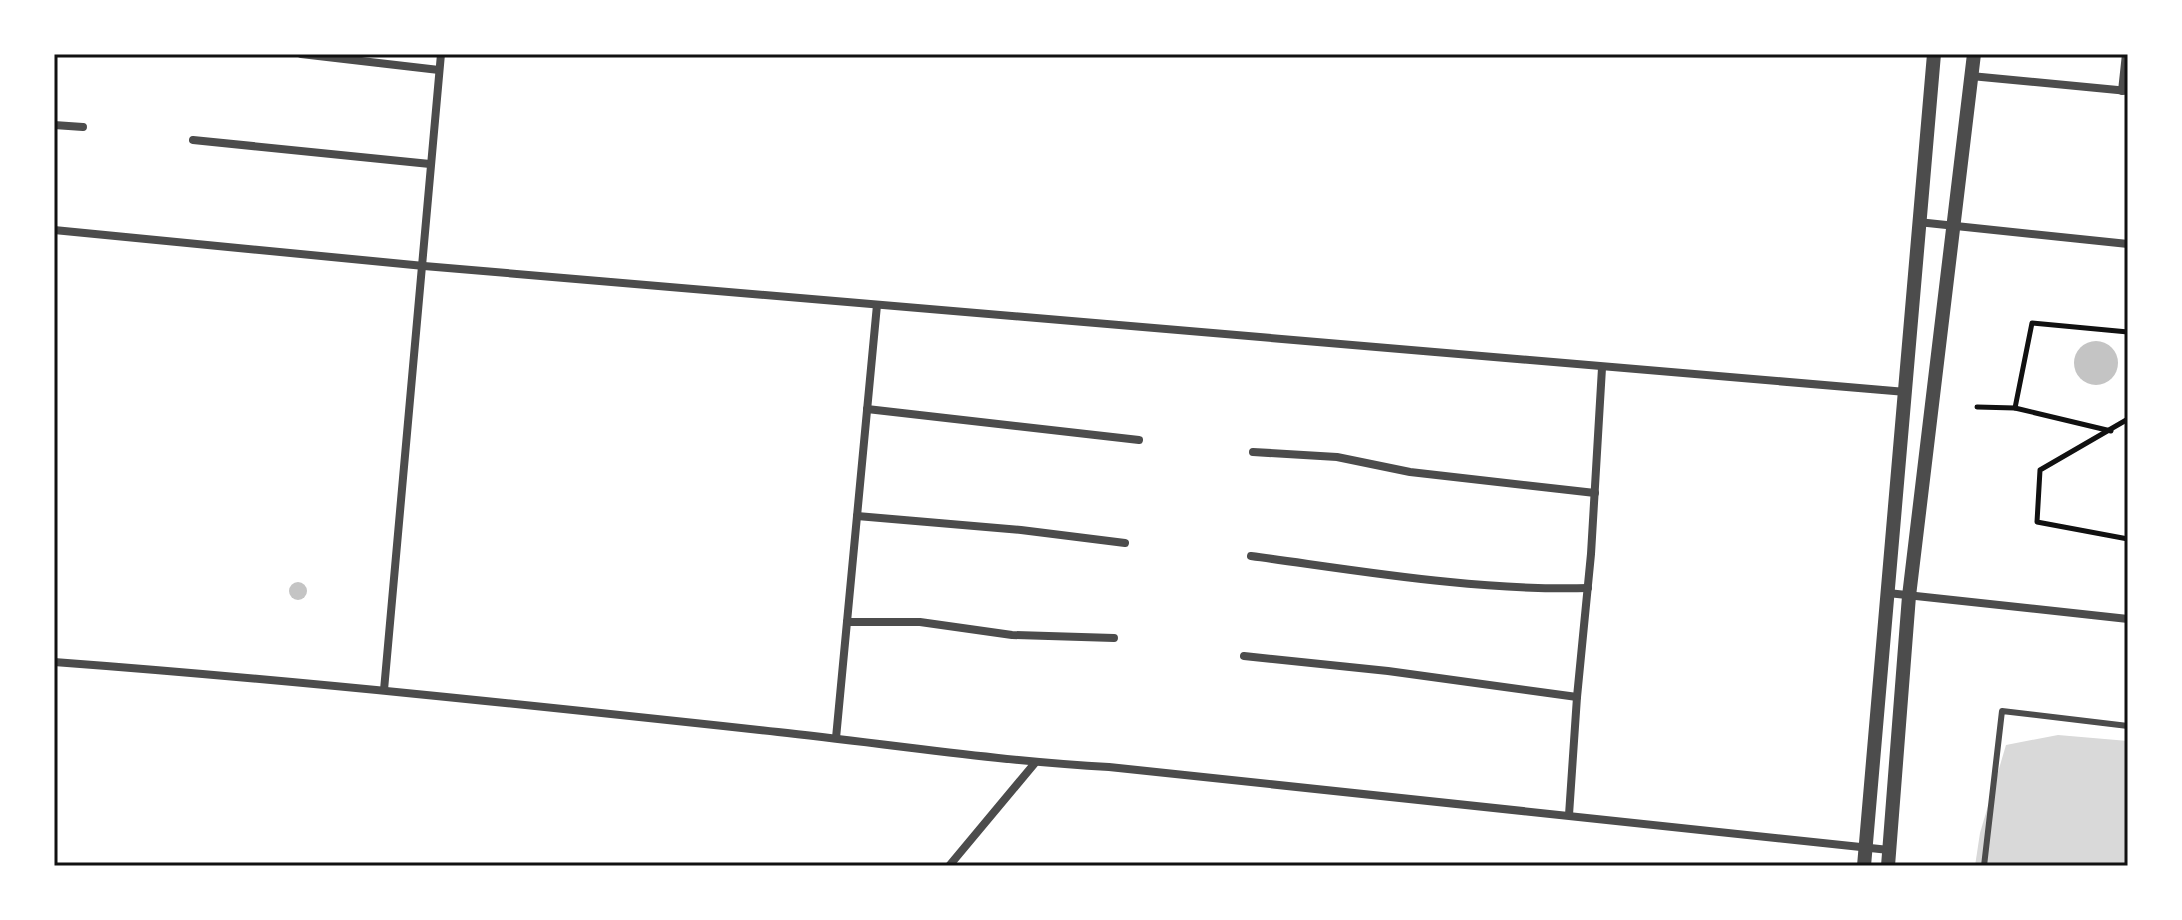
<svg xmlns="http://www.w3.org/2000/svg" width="2182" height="920" viewBox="0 0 2182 920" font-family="Manrope,sans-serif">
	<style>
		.water { fill: #d9d9d9 }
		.building { fill: #c4c4c4 }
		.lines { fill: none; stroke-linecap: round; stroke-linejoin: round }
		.path { stroke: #111; stroke-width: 5 }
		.service { stroke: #4c4c4c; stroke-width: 6 }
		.minor { stroke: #4c4c4c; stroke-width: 8 }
		.tertiary { stroke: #4c4c4c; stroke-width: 14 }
		.neatline { fill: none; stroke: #111; stroke-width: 3 }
	</style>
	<rect width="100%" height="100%" fill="#fff"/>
	<path class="water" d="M2058,735l70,6v125h-153l5,-33 26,-88z"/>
	<g class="building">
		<circle cx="2096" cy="363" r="22"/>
		<circle cx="298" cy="591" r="9"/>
	</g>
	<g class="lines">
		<g class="path">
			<path d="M1977,407l38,1 96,23"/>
			<path d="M2015,408l17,-85 96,9"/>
			<path d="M2128,419l-88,51 -3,52 91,17"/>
		</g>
		<path class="service" d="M1984,866l18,-155 126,15"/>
		<g class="minor">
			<path d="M301,54l138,16"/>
			<path d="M1971,76l157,15"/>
			<path d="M2122,91l4,-37"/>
			<path d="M54,125l29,2"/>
			<path d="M193,140l237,24"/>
			<path d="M1918,222l210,22"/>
			<path d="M54,230l370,36 1482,126"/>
			<path d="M867,409l272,31"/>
			<path d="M1253,452l84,5 73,15 185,21"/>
			<path d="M857,516l164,14 104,13"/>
			<path d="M1251,556c111,15 224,35 337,32"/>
			<path d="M1888,593l240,26"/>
			<path d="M847,622h73l92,13 102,3"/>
			<path d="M1244,656l144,15 189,26"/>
			<path d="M54,662c242,18 483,44 724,70 111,12 220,29 331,35l780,83"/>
			<path d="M384,690l57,-636"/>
			<path d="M836,738l41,-433"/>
			<path d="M1569,815l8,-118 14,-143 11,-186"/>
			<path d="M949,866l86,-103"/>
		</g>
		<g class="tertiary">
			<path d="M1864,866l70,-812"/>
			<path d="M1888,866l21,-270 65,-542"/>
		</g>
	</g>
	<rect width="2182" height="920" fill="none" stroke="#ffffff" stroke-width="112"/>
	<rect x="56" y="56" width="2070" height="808" class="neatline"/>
</svg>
